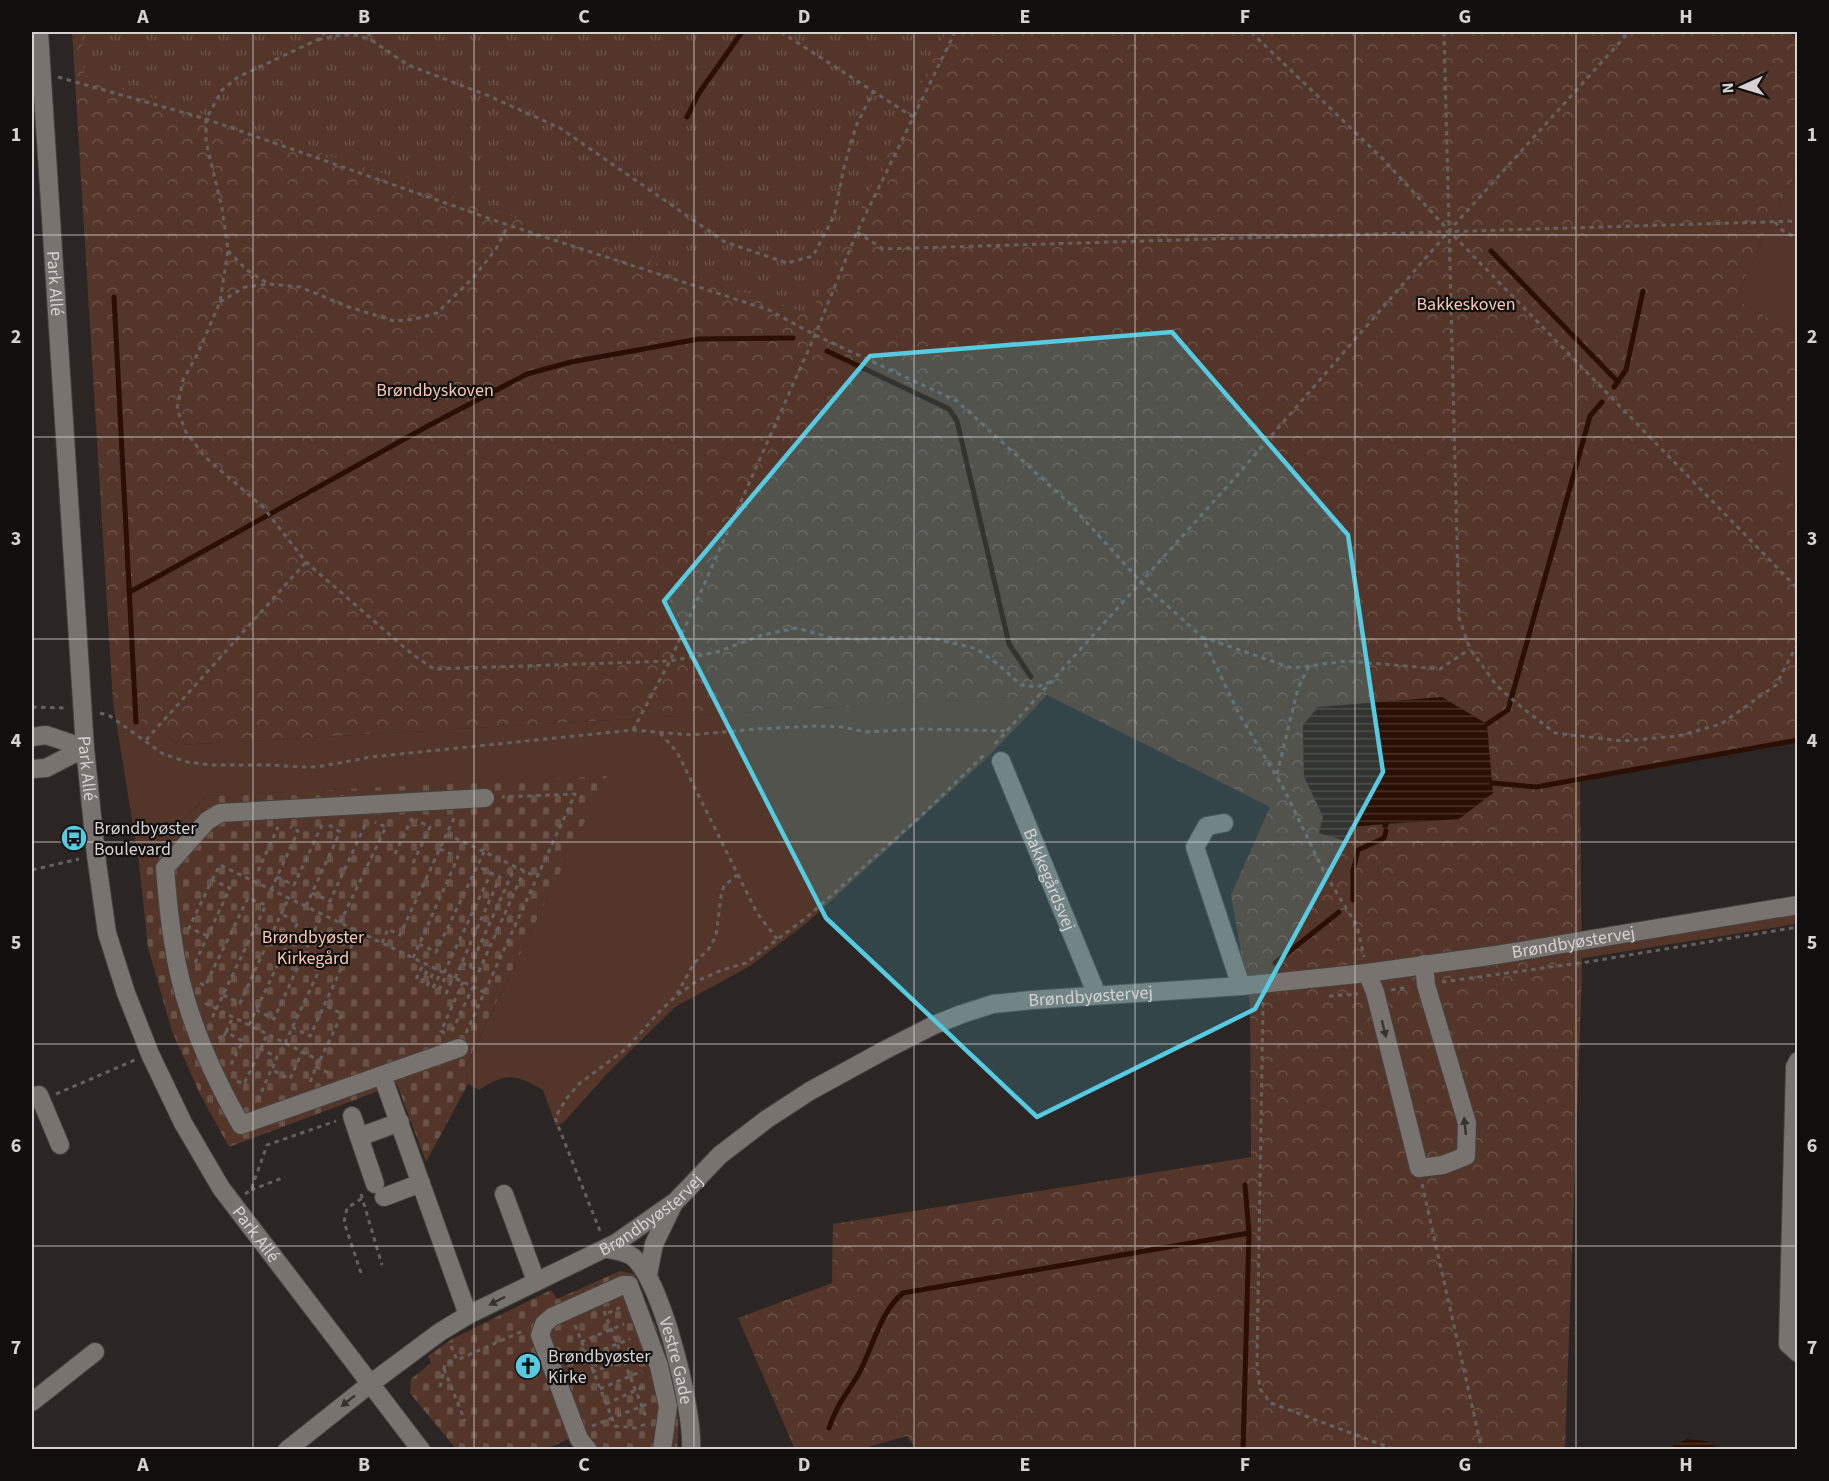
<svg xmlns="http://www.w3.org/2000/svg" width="1829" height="1481" viewBox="0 0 1829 1481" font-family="'Source Sans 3',sans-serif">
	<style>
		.grass { fill: #533629 }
		.forest { fill: url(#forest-crowns); fill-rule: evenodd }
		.cemetery { fill: url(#cemetery-stones) }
		.park { fill: url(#park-tufts) }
		.water { fill: url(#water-rules) }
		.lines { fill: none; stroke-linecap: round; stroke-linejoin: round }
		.stream { stroke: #2b0f03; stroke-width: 5 }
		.minor-casing { stroke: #46423f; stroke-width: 20 }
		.path { stroke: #66605f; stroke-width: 3; stroke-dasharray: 4.5 4.5; stroke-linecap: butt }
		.minor { stroke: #797370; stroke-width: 18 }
		.oneway { fill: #353230 }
		.marked { fill: #55cae0; fill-opacity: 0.2; stroke: #55cae0; stroke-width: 4.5; stroke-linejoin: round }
		.grid { fill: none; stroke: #d6d2d1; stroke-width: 1.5; stroke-opacity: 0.55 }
		.labels { text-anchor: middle; stroke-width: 4.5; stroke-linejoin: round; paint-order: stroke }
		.street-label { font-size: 18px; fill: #d6d2d1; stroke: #110f0e }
		.park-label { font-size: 18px; fill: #fac8b1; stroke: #110f0e }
		.poi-label { font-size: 18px; fill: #d6d2d1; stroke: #110f0e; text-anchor: start }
		.neatline { fill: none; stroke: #d6d2d1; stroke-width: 2 }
		.grid-label { font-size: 20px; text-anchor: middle; font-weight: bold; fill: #d6d2d1 }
	</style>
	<defs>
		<pattern id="forest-crowns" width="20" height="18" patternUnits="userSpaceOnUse" patternTransform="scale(1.5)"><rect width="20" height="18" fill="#533629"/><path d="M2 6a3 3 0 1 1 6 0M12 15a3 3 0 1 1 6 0" fill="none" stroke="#6b5247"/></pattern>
		<pattern id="cemetery-stones" width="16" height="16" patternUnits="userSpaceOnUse" patternTransform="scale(1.5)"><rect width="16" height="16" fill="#533629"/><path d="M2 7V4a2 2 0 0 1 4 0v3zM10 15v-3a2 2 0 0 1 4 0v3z" fill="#6b5247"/></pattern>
		<pattern id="park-tufts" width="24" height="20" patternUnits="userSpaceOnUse" patternTransform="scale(1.5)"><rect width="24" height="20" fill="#533629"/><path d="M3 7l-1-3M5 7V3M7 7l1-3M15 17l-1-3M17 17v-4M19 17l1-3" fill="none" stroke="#6b5247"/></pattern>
		<pattern id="water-rules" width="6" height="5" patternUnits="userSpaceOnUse" patternTransform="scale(1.5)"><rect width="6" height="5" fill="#2b0f03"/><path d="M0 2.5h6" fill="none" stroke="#493127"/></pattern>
	</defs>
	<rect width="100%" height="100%" fill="#2b2523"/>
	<g class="grass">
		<path d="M1797,142v193l-60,-35 5,-16 13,-25 6,-18 32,-63z"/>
		<path d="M1797,438v70l-28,-30z"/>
		<path d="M1047,695l-61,64 -178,163 -58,44 -75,41 -68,67 -44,49 -7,3 -13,-36c-28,-16 -37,-18 -64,0l-11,-6 -3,-16 141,-291 -399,19 -68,67 -26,-161 67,43z"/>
		<path d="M1793,914l4,3v7l-365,58 4,-11z"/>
	</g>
	<path class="forest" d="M72,32h1717l8,7 1,103 -5,36 -32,63 -6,18 -13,25 -5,16 60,35v103l-27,40 27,30v232l-217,40 2,195 -17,474 -649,1 -9,-14 -46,13 -63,1 -4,-3 -56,-129 94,-35 1,-59 418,-67 -1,-153 -19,-109 39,-88 -223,-112 -867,50 -67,-43zM1303,725l156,94 -111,8 -3,13 -25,-7 3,-16 -19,-41z"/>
	<g class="cemetery">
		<path d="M607,776l-142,291 3,17 -42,78 -29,-78 -168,63 -29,-53 -28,-63 -24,-83 -9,-85 68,-67z"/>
		<path d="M620,1271l15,3c22,56 50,114 42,175h-99l-7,-11 -25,11h-90l-46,-56 1,-14 20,-16 -3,-7 24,-17 99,-49 6,9z"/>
	</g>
	<path class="park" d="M82,32h864l-136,282 -726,-239z"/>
	<g class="water">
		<path d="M1442,697l45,27 6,69 -34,26 -70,4 -3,8h-2l-2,-7 -33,3 -4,14 -26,-8 4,-16 -19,-41 -1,-51 15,-18z"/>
		<path d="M1687,1439l20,2 12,8h-47l1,-3z"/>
	</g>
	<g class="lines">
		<g class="stream">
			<path d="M687,117l12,-24 43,-61"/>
			<path d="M1491,251l127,131"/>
			<path d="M114,297l22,425"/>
			<path d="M827,351l122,58 8,12 52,223 22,33"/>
			<path d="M1614,387l12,-17 17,-79"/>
			<path d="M130,592l296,-165 101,-53 44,-12 128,-23 94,-1"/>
			<path d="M1487,724l21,-14 82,-294 12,-14"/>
			<path d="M1492,783l44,4 262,-47"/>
			<path d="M1353,900v-29l5,-21 26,-12 2,-7"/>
			<path d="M1275,963l64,-51"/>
			<path d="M829,1428c8,-24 17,-33 29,-53 15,-27 21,-62 45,-82l346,-60"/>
			<path d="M1243,1450l6,-217 -4,-48"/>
		</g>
		<defs>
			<g id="minor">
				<path id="s1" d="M39,32l46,716 11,107 11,78 19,60 24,61 33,69 38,65 200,262"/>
				<path d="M32,737l14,-2 39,13"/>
				<path id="s2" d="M1001,761l96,234"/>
				<path d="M32,769l14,-1 39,-20"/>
				<path d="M1224,823l-17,3 -12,21 46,139"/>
				<path d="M1367,973l8,19 44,176 24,-3 23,-9 1,-33 -41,-138 -2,-21"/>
				<path d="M459,1048l-218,77c-32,-56 -59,-119 -68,-184 -4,-24 -6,-48 -8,-73l42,-47 13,-8 265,-15"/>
				<path d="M1798,1061l-3,6 -7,277 10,9"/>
				<path d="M382,1075l86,240"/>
				<path d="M32,1097l7,-2 21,50"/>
				<path d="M352,1116l23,68"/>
				<path d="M359,1137l41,-15"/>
				<path d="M504,1194l32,87"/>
				<path d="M384,1197l37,-14"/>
				<path id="s3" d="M607,1249c10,2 18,2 26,8 29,23 61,155 58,193"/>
				<path d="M648,1275l6,-31 19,-39"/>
				<path d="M32,1402l63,-50"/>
				<path id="s4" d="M287,1450l83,-66 70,-52 28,-17 148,-72 60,-42 44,-46 47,-36 43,-28 73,-40 51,-26 28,-11 31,-10 39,-4 209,-14 126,-13 129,-18 302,-50"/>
				<path d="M588,1450l-9,-11 -39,-104 4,-11 8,-7 71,-32h6l30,81 9,40 -6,44"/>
			</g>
		</defs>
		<use href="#minor" class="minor-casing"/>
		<g class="path">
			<path d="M326,32l-9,8 -79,37 -16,13 -16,29v23l16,66 6,42 -8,52 -23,53 -14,25 -6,29 9,23 19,25 58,50 43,55 106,92 22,15 236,-8 47,-9 45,-17 35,-7 35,10 25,1 54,-2 25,2 41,10 23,17 21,19 16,2 13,-5"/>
			<path d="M368,32l6,10 34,23 81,31 71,32 165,114 62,21 26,-7 21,-40 10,-49 12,-41 17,-34"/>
			<path d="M781,32l132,85"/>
			<path d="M1251,32l132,127 66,72 349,358"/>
			<path d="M1444,32l15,586 11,31 27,37 23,20 35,27 68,8 55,-5 43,-12 55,-39 22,-42"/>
			<path d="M318,40c21,-5 35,-9 54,1"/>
			<path d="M58,77l148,42 302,106 261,85 46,25 142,66 113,103 71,78 61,55 37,77 45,75 40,83 33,54 7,31"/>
			<path d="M1775,222l7,8 16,9"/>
			<path d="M857,232l26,17 915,-28"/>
			<path d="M228,251l19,19 20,13"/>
			<path d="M220,302l25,-15 24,-3 31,3 49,20 45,14 21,-2 22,-6 36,-35 23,-29 12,-24"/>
			<path d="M1202,637l90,31 55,-7 93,8 30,-20"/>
			<path d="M32,707l32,1"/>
			<path d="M100,713l10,3 53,38 24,8 25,3h57l33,2h15l54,-10 262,-27 58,5 64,-6 62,-3 25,1 24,5 54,-3 87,2"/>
			<path d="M633,730l37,-69 145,-326 42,-103 98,-200"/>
			<path d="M660,733l17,19 80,161 20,26"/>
			<path d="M146,740l160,-178"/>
			<path d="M995,744l238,-264 216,-249 180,-199"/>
			<path d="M1277,774l21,-86 11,-22"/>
			<path d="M447,834l90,43"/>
			<path d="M395,854l17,-36"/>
			<path d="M413,863l17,-36 -14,-7"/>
			<path d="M32,870l47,-11"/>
			<path d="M258,871l20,-44"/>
			<path d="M277,877l17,8 28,-60"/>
			<path d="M212,880l8,-15 266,128"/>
			<path d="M271,890l27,-59 -8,-4"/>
			<path d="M312,893l18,8 36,-78"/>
			<path d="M306,906l34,-74 -12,-8"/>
			<path d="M340,923l46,-96 -11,-5"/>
			<path d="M382,943l6,-14 12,6 54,-117"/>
			<path d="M419,944l17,8 48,-100"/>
			<path d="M413,958l45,-101 -18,-8"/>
			<path d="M195,963l35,-75 -18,-8 -23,48 19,8"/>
			<path d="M462,963l17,8 45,-100"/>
			<path d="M470,967l45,-100"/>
			<path d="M444,973l47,-100 -14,-7"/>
			<path d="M455,978l45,-101 -9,-4"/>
			<path d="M416,979l8,-16"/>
			<path d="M1442,982l145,-20 211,-35"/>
			<path d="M200,983l5,3 43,-88 18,7 -55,115"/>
			<path d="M421,983l8,-17"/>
			<path d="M427,986l8,-17"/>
			<path d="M433,988l8,-16"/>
			<path d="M439,990l8,-16"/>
			<path d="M1391,990l18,-3"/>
			<path d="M446,994l7,-17"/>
			<path d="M677,994l17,-31 14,-13 8,-14 5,-40 3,-10 13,-11"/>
			<path d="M223,995l17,8 48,-104"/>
			<path d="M1329,996l29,-2"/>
			<path d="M1263,1002l-6,361 3,26 11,14 125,47"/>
			<path d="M205,1003l114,57 -3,7 15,7"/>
			<path d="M256,1010l18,9 48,-105"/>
			<path d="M249,1025l49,-103 -17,-8"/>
			<path d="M292,1027l18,9 48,-104"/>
			<path d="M452,1031l21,-44"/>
			<path d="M226,1032l7,-15"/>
			<path d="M445,1033l-4,-2 22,-49"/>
			<path d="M466,1033l109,-239 -73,3"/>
			<path d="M218,1037l5,2 3,-7 17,9 -14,27"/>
			<path d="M285,1043l49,-104 -19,-9"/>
			<path d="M261,1049l6,-15"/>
			<path d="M320,1060l22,-46 -17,-9"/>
			<path d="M237,1081l7,3 17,-35 16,8 -5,13 18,9 12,-27"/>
			<path d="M310,1082l6,-15"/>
			<path d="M56,1094l79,-34"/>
			<path d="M258,1100l13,-30"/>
			<path d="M1422,1184l60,266"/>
			<path d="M251,1190l34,-13"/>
			<path d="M245,1194l6,-4 16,-45 69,-24"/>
			<path d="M361,1194l21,71"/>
			<path d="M600,1231l-45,-113 11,-19 13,-15 48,-36 33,-37 16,-15 21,-15 25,-11 24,-7 61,-46 114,-101 63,-61"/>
			<path d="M361,1273l-17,-51 3,-14 17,-11"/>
			<path d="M604,1311l43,108"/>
			<path d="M608,1313l13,-6"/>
			<path d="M575,1325l40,101 20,2 14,-5"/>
			<path d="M581,1342l43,-18"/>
			<path d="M451,1346l6,14 68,-30"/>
			<path d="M587,1356l43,-17"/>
			<path d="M444,1369l21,52"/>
			<path d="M575,1379l63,-25"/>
			<path d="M440,1387l5,-23 12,-4"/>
			<path d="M600,1389l42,-18"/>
			<path d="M606,1404l39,-18"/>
			<path d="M592,1426l58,-23"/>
		</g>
		<use href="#minor" class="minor"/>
	</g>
	<defs><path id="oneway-solid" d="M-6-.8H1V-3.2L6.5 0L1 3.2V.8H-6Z" transform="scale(1.5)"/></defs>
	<g class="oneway">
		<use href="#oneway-solid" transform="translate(1384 1029) rotate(76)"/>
		<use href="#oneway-solid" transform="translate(1465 1126) rotate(-96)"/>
		<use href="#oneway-solid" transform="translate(497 1301) rotate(153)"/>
		<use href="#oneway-solid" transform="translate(348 1401) rotate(141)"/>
	</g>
	<path class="marked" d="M1172,332l176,203 35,237 -128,237 -218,108 -211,-199 -162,-317 206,-245z"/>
	<path class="grid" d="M253,32v1418M474,32v1418M694,32v1418M914,32v1418M1135,32v1418M1355,32v1418M1576,32v1418M32,235h1766M32,437h1766M32,639h1766M32,842h1766M32,1044h1766M32,1246h1766"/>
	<defs>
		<symbol id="bus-disc" viewBox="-11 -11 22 22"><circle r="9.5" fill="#55cae0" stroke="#110f0e"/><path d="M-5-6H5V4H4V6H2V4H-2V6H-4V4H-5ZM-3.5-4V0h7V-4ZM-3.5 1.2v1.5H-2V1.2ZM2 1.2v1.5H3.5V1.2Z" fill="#111"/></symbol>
		<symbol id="church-disc" viewBox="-11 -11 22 22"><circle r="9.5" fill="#55cae0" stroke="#110f0e"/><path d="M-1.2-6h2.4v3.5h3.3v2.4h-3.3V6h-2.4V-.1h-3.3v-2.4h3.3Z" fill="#111"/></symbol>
	</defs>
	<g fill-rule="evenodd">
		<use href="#bus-disc" x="59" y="823" width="30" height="30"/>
		<use href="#church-disc" x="513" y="1351" width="30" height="30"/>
	</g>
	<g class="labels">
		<g class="street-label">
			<text dy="6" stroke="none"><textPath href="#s1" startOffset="252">Park Allé</textPath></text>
			<text dy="6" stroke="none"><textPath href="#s1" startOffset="738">Park Allé</textPath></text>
			<text dy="6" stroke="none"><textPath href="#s2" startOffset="128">Bakkegårdsvej</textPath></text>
			<text dy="6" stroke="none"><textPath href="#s4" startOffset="1425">Brøndbyøstervej</textPath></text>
			<text dy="6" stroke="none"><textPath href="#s4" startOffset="939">Brøndbyøstervej</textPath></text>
			<text dy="6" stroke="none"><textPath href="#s4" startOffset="435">Brøndbyøstervej</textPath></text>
			<text dy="6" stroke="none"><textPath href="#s1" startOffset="1242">Park Allé</textPath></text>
			<text dy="6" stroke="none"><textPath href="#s3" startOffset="141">Vestre Gade</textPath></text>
		</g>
		<g class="park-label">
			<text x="1466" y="310">Bakkeskoven</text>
			<text x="435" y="396">Brøndbyskoven</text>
			<text x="313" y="943">Brøndbyøster<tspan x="313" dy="21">Kirkegård</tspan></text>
		</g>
		<g class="poi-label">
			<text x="94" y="834">Brøndbyøster<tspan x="94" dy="21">Boulevard</tspan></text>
			<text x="548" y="1362">Brøndbyøster<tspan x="548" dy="21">Kirke</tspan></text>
		</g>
	</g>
	<rect width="1829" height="1481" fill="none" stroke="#110f0e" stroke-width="66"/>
	<g transform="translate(1742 87) rotate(266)" stroke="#110f0e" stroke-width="4.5" paint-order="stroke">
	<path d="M0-4.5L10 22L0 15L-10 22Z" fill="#d6d2d1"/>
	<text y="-9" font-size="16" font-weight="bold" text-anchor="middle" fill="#d6d2d1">N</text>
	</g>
	<rect x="33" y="33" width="1763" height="1415" class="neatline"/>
	<g class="grid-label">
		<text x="143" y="23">A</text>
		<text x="364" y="23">B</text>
		<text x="584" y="23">C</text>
		<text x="804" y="23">D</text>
		<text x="1025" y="23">E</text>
		<text x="1245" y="23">F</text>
		<text x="1465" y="23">G</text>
		<text x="1686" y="23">H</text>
		<text x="16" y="141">1</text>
		<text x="1812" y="141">1</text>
		<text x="16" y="343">2</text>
		<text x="1812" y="343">2</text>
		<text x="16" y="545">3</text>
		<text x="1812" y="545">3</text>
		<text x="16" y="747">4</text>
		<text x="1812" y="747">4</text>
		<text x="16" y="949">5</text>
		<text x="1812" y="949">5</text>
		<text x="16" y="1152">6</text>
		<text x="1812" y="1152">6</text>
		<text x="16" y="1354">7</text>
		<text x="1812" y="1354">7</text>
		<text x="143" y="1471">A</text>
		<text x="364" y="1471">B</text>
		<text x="584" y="1471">C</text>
		<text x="804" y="1471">D</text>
		<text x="1025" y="1471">E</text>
		<text x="1245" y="1471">F</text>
		<text x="1465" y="1471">G</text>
		<text x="1686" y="1471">H</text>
	</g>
</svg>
